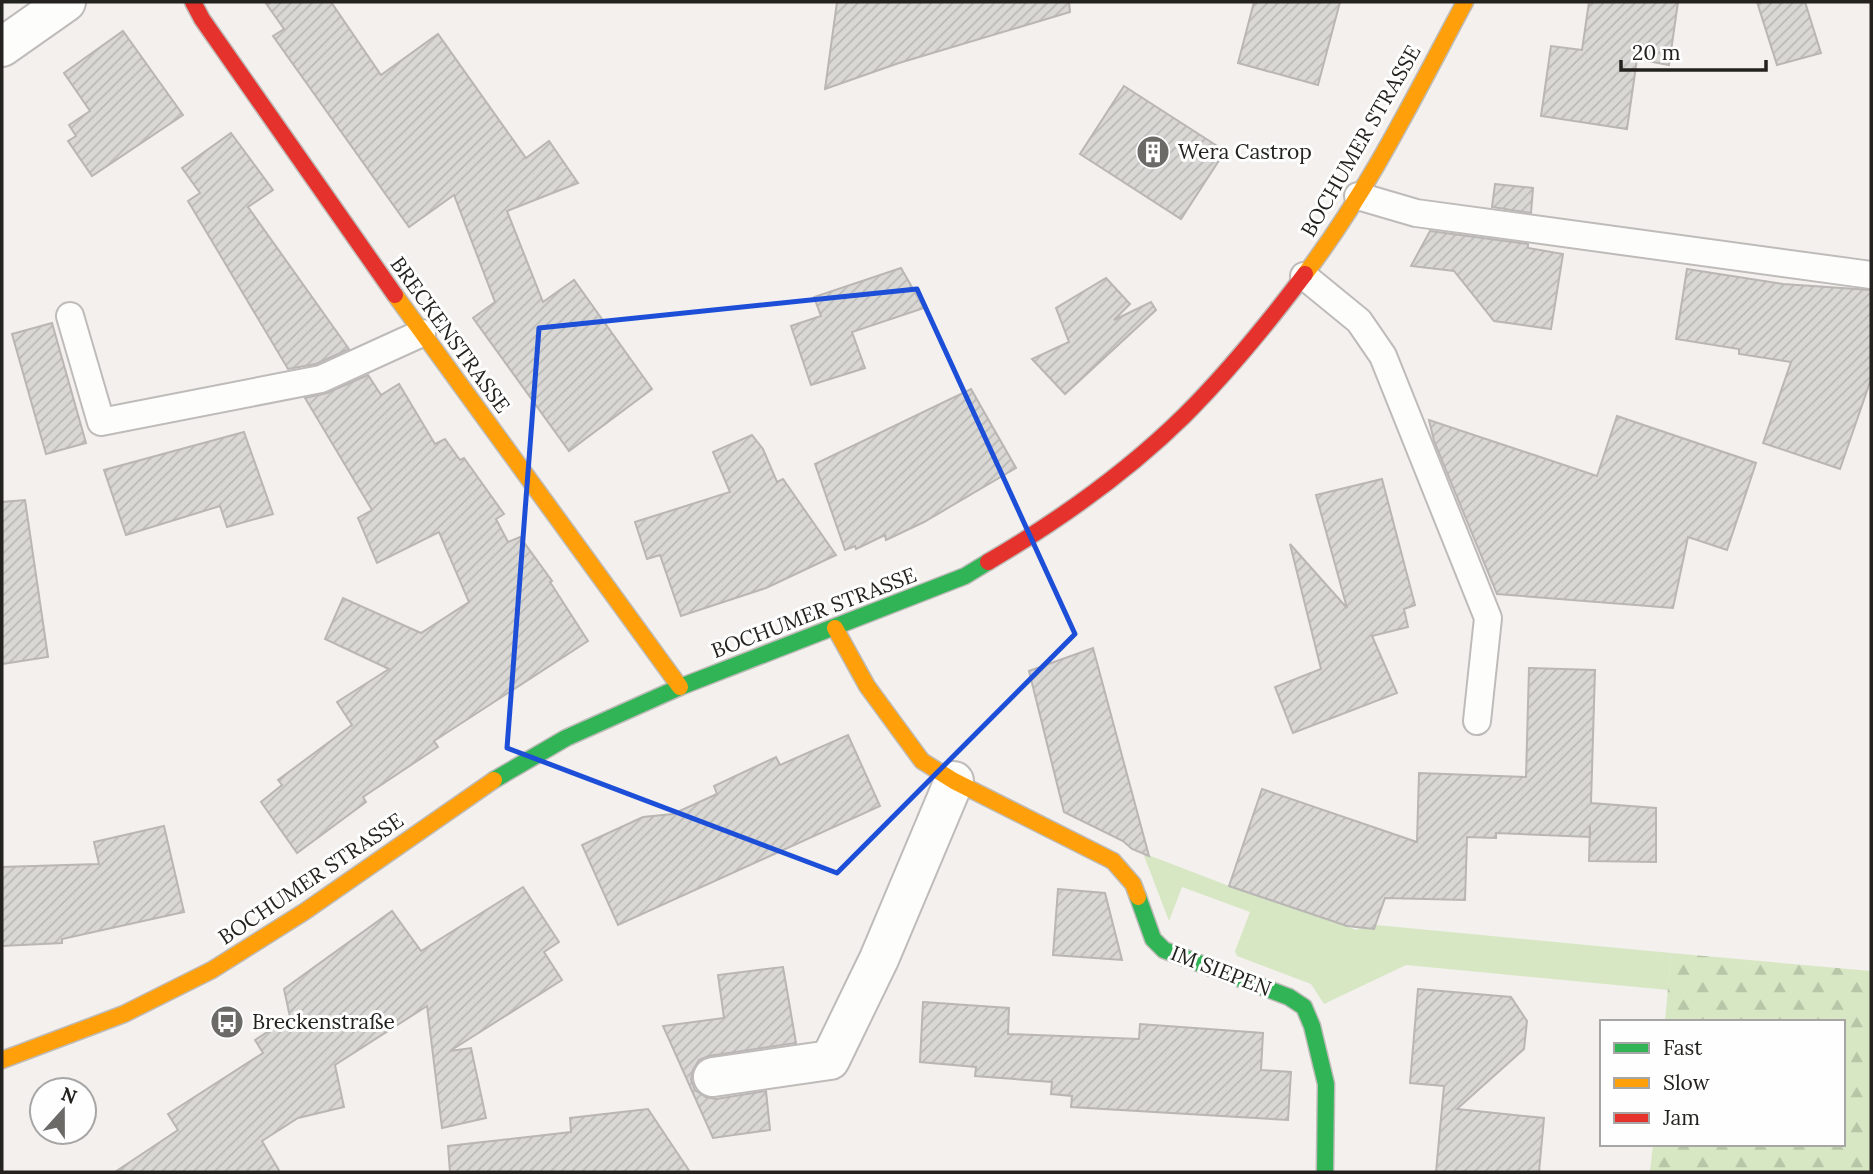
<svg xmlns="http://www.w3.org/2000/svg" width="1873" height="1174" viewBox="0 0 1873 1174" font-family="Lora,serif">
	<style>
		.grass { fill: #d7e7c4 }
		.forest { fill: url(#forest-firs) }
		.building { fill: url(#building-hatch); stroke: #b9b6b4; stroke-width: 2 }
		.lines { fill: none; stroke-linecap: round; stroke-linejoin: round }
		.lane-casing { stroke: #bebbb9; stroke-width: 30 }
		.street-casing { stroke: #bebbb9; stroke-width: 42 }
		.fast-casing { stroke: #bebbb9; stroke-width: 19 }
		.slow-casing { stroke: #bebbb9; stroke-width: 19 }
		.jam-casing { stroke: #bebbb9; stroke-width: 19 }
		.lane { stroke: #fdfdfc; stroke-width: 26 }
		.street { stroke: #fdfdfc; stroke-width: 38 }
		.fast { stroke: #30b455; stroke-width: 16 }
		.slow { stroke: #ff9f0a; stroke-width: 16 }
		.jam { stroke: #e5322d; stroke-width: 16 }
		.marked { fill: none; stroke: #1d4ed8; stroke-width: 5; stroke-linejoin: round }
		.labels { text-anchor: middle; stroke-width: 6; stroke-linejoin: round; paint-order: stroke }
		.street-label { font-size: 21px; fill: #24221f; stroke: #fefefe }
		.poi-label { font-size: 21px; fill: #24221f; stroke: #fefefe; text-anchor: start }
	</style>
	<defs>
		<pattern id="forest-firs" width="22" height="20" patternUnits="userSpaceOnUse" patternTransform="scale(1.75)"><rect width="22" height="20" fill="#d7e7c4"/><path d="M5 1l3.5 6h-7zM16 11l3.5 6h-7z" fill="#b8c6a8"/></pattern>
		<pattern id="building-hatch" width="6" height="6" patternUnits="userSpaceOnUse" patternTransform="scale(1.75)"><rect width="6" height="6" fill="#d9d8d5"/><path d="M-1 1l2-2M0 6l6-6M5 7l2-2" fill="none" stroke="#bab9b6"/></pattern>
	</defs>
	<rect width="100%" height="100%" fill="#f3f0ed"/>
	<path class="grass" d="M1143,853l86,33 128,44 2,-2 15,1 2,-4 295,28 -3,37 -262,-25 -82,39 -13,-20 -74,-28 -2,-5 15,-39 -68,-25 -13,34z"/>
	<path class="forest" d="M1671,953l200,18v201h-221l3,-28h190v-122h-178z"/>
	<g class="building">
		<path d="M265,2h66l50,73 57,-41 88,124 23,-17 29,42 -71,28 36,91 31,-22 78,109 -83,62 -96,-133 22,-16 -41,-107 -45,32 -136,-191 11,-7z"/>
		<path d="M837,2h232l1,10 -171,51 -74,26z"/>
		<path d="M1254,2h86l-22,83 -80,-22z"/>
		<path d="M1589,2h89l-9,63 -32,-6 -10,70 -86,-13 10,-70 31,4z"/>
		<path d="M1757,2h48l16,51 -44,12z"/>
		<path d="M123,31l60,84 -91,61 -24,-35 8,-5 -7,-11 21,-14 -26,-38z"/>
		<path d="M1124,86l101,65 -44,68 -101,-65z"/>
		<path d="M231,133l42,57 -25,17 101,142 -33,15 -28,5 -100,-168 12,-8 -18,-25z"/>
		<path d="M1495,184l38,4 -2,25 -39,-6z"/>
		<path d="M1430,231l98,13v4l35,6 -12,75 -57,-8 -40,-50 -43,-5z"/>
		<path d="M901,268l23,40 -72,24 13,36 -54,17 -20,-59 30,-10 -7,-19z"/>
		<path d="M1687,269l96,15 88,6v89l-31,90 -77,-26 28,-81 -52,-8v-5l-63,-10z"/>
		<path d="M1106,278l24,26 -16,16 37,-18 5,8 -91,84 -33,-35 37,-17 -13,-34z"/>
		<path d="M52,323l34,120 -40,11 -34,-120z"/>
		<path d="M368,375l13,20 18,-11 36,60 10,-5 15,21 4,-2 40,56 -8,5 12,23 12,-5 32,44 -2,1 38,59 -154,100 4,6 -75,50 3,5 -69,51 -36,-51 21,-17 -4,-5 74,-55 -15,-23 52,-33 -64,-30 18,-41 78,35 48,-31 -30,-70 -62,31 -19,-45 14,-8 -67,-112 22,-5z"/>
		<path d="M971,389l45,79 -92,54 -38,18 -1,-5 -29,14 -1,-3 -10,4 -30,-86z"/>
		<path d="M1617,416l139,47 -29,87 -39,-13 -15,71 -176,-14 -63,-153 -5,-21 168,56z"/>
		<path d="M244,432l29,82 -46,13 -7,-21 -94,29 -22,-65z"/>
		<path d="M752,435l11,14 14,33 6,-3 53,76 -70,33 -85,28 -21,-61 -13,4 -12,-37 95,-30 -17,-40z"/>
		<path d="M1382,479l33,126 -11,4 4,18 -36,9 25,57 -104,40 -18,-46 46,-18 -31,-125 57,64 -31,-113z"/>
		<path d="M25,500l23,157 -46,7v-162z"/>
		<path d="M1093,648l56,208 -17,-7 -9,-8 -59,-29 -35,-141z"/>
		<path d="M1529,668l66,2 -4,133 65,5v54l-67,-1 1,-36v12l-94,-4v5l-29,-1 -2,63 -80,-2 -11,31 -27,-3 -118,-40 33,-97 155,53 2,-69 107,4z"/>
		<path d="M848,735l32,71 -262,119 -36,-80 61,-28 30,-3 44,-20 -3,-8 62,-29 4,8z"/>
		<path d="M164,826l20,86 -122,27v4l-60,3v-79l97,-3 -5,-22z"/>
		<path d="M523,887l36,55 -15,10 18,28 -112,71 21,-3 15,70 -44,10 -15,-122 -92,59 9,42 -46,11 -36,23 18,31h-165l63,-42 -10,-16 95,-61 -8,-13 35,-23 -6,-28 108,-78 29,40z"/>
		<path d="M1058,889l47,4 17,67 -69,-5z"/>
		<path d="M783,967l13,76 -87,13 -10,4 -6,10 -2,9 4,11 11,7 10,2 50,-8 4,39 -57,8 -50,-112 61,-8 -6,-43z"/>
		<path d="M1418,989l93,8 16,24 -3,28 -67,60 87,9 -5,54h-103l8,-86 -34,-3z"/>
		<path d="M923,1002l86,6 -1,26 131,5 1,-15 123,9 -2,37 30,2 -3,48 -217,-13 1,-11 -21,-2 1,-12 -77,-6 1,-9 -56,-5z"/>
		<path d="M648,1109l42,63h-240l-2,-26 123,-14 -1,-14z"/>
	</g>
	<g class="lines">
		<defs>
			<g id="lane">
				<path d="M1358,196l58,17 455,62"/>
				<path d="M1304,276l55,45 24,35 105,262 -11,103"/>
				<path d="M70,316l31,106 220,-43 101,-46"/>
			</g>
			<g id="street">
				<path d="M2,47l64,-45"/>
				<path d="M713,1077l117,-17 49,-101 75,-178"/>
			</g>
			<g id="fast">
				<path d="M494,780l72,-42 114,-51 285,-111 23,-14"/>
				<path d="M1138,897l15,42 11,11 125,47 15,10 8,19 14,58 -1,88"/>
			</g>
			<g id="slow">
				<path d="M1305,274c64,-84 110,-179 160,-272"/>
				<path d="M395,295l285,392"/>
				<path d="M835,628l32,58 55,75 32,20 159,80 20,23 5,13"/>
				<path d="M2,1060l122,-46 88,-44 92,-58 190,-132"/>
			</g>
			<g id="jam">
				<path d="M193,2l9,17 193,276"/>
				<path d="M988,562c70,-41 138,-89 196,-146 44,-44 84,-93 121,-142"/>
			</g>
		</defs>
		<use href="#lane" class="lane-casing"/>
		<use href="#street" class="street-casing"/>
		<use href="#fast" class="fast-casing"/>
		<use href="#slow" class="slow-casing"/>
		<use href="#jam" class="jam-casing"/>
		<use href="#lane" class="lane"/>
		<use href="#street" class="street"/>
		<use href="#fast" class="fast"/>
		<use href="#slow" class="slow"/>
		<use href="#jam" class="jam"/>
	</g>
	<path class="marked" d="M917,289l158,345 -238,239 -330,-125 32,-420z"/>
	<defs>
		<symbol id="building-disc" viewBox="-11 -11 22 22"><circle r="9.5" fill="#6c6a67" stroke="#fefefe"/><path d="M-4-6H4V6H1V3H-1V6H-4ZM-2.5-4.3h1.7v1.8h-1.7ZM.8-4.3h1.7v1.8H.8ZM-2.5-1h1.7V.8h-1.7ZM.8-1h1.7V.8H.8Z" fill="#fff"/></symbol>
		<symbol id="bus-disc" viewBox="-11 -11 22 22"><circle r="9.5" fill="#6c6a67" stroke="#fefefe"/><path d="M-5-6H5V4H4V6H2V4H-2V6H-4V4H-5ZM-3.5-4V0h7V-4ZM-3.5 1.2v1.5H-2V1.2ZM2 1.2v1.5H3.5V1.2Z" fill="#fff"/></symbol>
	</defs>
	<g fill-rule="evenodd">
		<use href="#building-disc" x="1134" y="133" width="38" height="38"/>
		<use href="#bus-disc" x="208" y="1003" width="38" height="38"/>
	</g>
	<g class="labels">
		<g class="street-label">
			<text transform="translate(1361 141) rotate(-60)" y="7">BOCHUMER STRASSE</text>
			<text transform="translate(450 335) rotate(54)" y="7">BRECKENSTRASSE</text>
			<text transform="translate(814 613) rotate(-21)" y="7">BOCHUMER STRASSE</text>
			<text transform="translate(311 879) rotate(-34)" y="7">BOCHUMER STRASSE</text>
			<text transform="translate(1221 971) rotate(21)" y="7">IM SIEPEN</text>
		</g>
		<g class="poi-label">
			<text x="1178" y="159">Wera Castrop</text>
			<text x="252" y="1029">Breckenstraße</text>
		</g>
	</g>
	<rect width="1873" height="1174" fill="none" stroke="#24221f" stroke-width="7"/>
	<rect x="1600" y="1020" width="245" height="126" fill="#fefefe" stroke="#a7a6a5" stroke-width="2"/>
	<rect x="1614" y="1043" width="35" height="10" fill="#30b455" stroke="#a7a6a5" stroke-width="2"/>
	<text x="1663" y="1055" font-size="21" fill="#24221f">Fast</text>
	<rect x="1614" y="1078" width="35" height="10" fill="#ff9f0a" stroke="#a7a6a5" stroke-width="2"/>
	<text x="1663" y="1090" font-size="21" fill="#24221f">Slow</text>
	<rect x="1614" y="1113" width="35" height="10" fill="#e5322d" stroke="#a7a6a5" stroke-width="2"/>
	<text x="1663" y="1125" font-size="21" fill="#24221f">Jam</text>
	<g transform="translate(63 1111) rotate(21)"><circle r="33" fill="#fefefe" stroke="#a7a6a5" stroke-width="2"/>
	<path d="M0-5L12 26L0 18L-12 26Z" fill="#6c6a67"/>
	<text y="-10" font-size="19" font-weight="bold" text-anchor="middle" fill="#24221f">N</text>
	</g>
	<path d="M1621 60v10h145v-10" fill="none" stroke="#24221f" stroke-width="3.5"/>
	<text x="1632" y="60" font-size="21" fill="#24221f" stroke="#fefefe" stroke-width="5" paint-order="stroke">20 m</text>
</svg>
